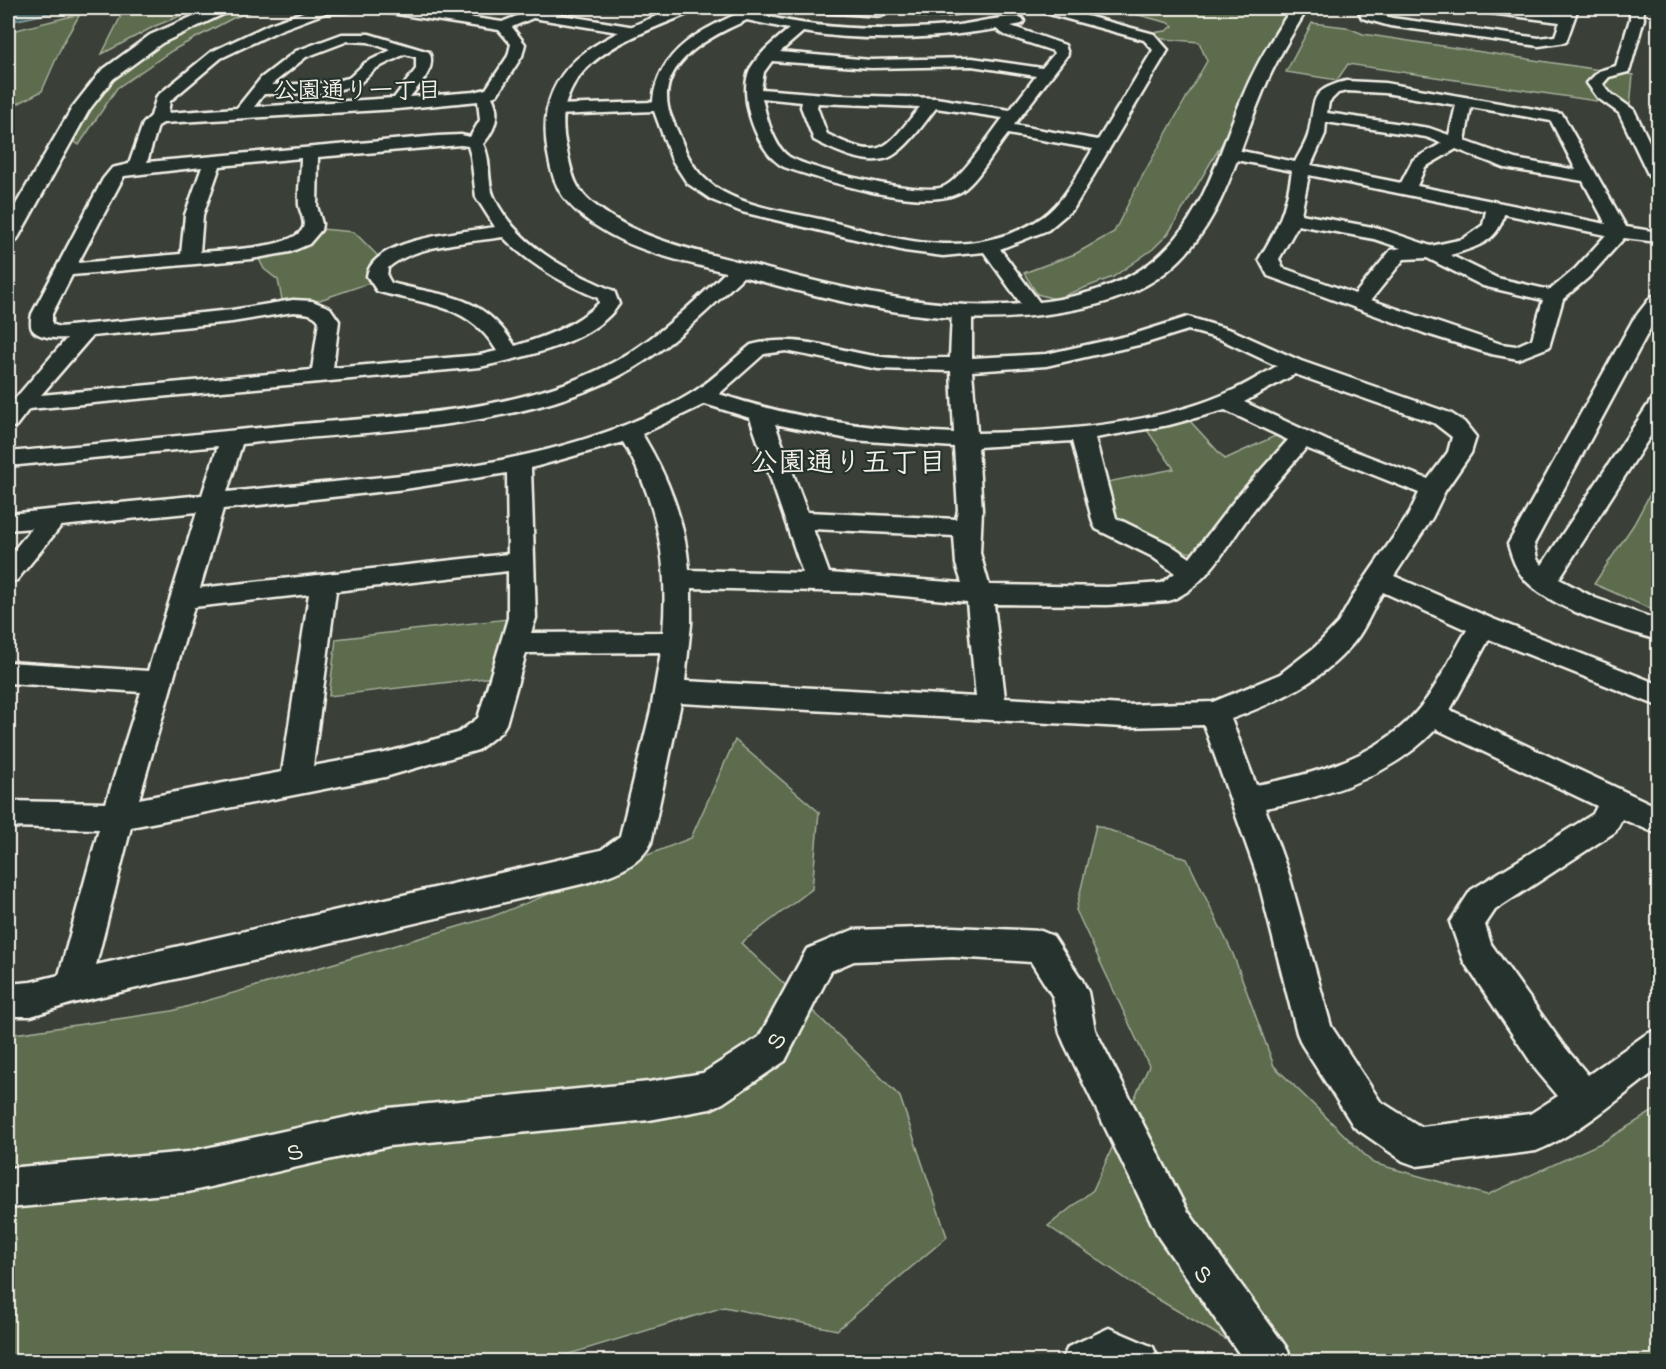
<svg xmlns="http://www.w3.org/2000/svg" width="1666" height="1369" viewBox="0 0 1666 1369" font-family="'Indie Flower','Klee One',sans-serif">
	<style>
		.green { fill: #5b6c4e; stroke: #a8ae9b; stroke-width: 1.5 }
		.water { fill: #476b6a; stroke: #8ca19c; stroke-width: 1.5 }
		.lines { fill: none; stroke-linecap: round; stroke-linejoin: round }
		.street-casing { stroke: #f4f1e8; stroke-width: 5 }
		.secondary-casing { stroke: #f4f1e8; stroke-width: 5 }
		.street { fill: #26332d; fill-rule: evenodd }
		.secondary { fill: #26332d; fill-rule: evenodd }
		.labels { text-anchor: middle; stroke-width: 4.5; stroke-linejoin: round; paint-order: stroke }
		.far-neighbourhood-label { font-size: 24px; font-weight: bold; fill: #f4f1e8; stroke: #26332d }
		.neighbourhood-label { font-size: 28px; font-weight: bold; fill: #f4f1e8; stroke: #26332d }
		.near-street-label { font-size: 33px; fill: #f4f1e8; stroke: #26332d }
	</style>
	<rect width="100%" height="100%" fill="#3a4038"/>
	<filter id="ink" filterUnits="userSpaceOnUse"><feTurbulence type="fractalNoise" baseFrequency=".0167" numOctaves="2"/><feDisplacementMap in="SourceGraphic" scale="12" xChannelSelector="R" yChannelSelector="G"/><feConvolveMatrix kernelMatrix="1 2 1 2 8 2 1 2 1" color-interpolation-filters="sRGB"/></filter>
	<g filter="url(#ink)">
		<g class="green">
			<path d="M125,8h75l-45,18 -53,28z"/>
			<path d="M235,8h29l-31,10 -60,32 -56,38 -38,57 -7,-5c11,-18 20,-41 34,-55 35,-36 82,-60 129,-77z"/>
			<path d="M1112,8h32l32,5 9,-5 44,2 2,-2h72l-135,226 -15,15 -40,28 -58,22 -18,-5 -13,-21 51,-19 39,-22 25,-50 68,-121 -8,-19 -34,-3 -15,-6 16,-2 7,-5 -4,-3z"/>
			<path d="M80,14l-17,29 -21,48 -34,18v-77z"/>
			<path d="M1312,23l34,4 17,7 270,41 -3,31 -282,-42 -11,16 -51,-8z"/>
			<path d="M321,229l33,3 25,25 -6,8 -1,17 -58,20 -31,2 -5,-24 -14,-11 -7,-14c22,-5 51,-6 64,-26z"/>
			<path d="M1189,420l36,39 50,-23 11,5 -89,112 -22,-2 -58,-31 -10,-38 67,-13 -27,-39z"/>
			<path d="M1658,479v130l-5,1 -59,-26 40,-60z"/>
			<path d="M516,618l-22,59 -165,19 7,-57z"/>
			<path d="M735,740l84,72 -7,77 -71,54 119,113 40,41 47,140 -110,93 -113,-23 -165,50 -2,4h-549v-326l164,-24 319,-94 200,-79z"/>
			<path d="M1096,825l91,34 46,95 41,112 99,97 114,32 116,-53 55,-34v253h-396l-118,-70 -96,-65 45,-36 56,-124 -73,-156z"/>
		</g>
		<path class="water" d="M8,8h67l-67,14z"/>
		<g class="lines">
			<defs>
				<g id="street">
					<path d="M314,8h41l-7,4 -23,1 -45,17 -59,28 -51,43 -2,12 69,-5 24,-30 35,-27 46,-17h27l60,18c8,16 -9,32 -19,45l64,-5 12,-3 22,-33 3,-12 -12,-14 -115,-18 -5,-1 -1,-3h30l94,14 30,-12 109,18 2,3 -7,4 -103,-17 -21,9 13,17 -3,12 -25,39 -5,2c9,17 3,33 -9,47 9,17 3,36 11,53 22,48 74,74 120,94l5,13c-27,40 -96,53 -139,63l-451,42 -13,17 -8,2v-21l59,-69c-9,1 -29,0 -35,-9 -2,-4 -1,-10 0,-15l71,-135 9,-11 17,-4 14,-40 8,-8 6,-20 54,-44 59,-28zM348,41l20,1 23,8 -26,13 -16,15 -23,5 -55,2 35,-28zM405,54l11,3v12l-22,29 -140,9 10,-13 62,-1 33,-9 16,-15zM478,101l2,19 -10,17 -9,-2 -23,1 -291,26 11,-36 5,-3 234,-14zM461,145l7,1 3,10 5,41 19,30c-31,5 -123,11 -128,49l10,15c46,14 92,11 120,60l-17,4 -147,13 6,-47 -9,-13 -18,-7 -19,-1 -61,10 -173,17 -7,-3v-10l20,-39 179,-16 39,-7 19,-8 12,-14 1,-6 -5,-18 1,-49zM301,158c0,15 -3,32 -2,47 1,7 7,17 4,23 -10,21 -82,22 -103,24l3,-37 17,-49zM202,167l-17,48 -4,39 -103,9 46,-87zM503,237c27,28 59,46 95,61l1,5c-23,22 -54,34 -84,43 -35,-55 -70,-48 -124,-63l-4,-7 1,-8c25,-23 82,-26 115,-31zM293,312c10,1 20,0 26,9l-7,49 -271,25 51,-59 140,-14z"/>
					<path d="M751,8h16l-9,6c62,17 128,17 191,12 18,-1 58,-12 73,-8l2,3 -2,3 -11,2 54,19 3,9 -54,71 84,15 55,-90 -9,-10 -106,-29 -2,-3h21l97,26 14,16 -94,158 -26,22 -48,19 45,61 -3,4h-14l-44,-62 -41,4 -38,-5 -163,-39 -30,-12 -25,-17 -15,-23 -18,-49 -99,4 -8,-5 8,-5 98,-3c5,-55 54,-75 98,-94zM747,20l42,9c-14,12 -30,24 -39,40 -13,28 8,85 34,98 38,13 144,47 178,24 16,-11 33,-41 46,-57l85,15c-17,27 -30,57 -58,73 -27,16 -61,23 -92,22 -39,-1 -78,-14 -115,-23 -34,-8 -74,-12 -105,-29 -24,-14 -34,-30 -43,-55 -4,-10 -10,-20 -12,-30 -9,-46 45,-72 79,-87zM996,29l9,6 48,16 1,3 -12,14 -70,-10 -101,2 -91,-8 23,-20c62,10 131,7 193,-3zM772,61l99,7 101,-2 64,10 -26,34 -74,-12 -99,-3 -76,-6 3,-17zM762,98l40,4 -1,5 13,33c21,11 59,30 81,14 16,-11 29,-31 41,-46l67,10c-13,16 -42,62 -60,69 -21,9 -135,-17 -155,-31 -15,-11 -22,-41 -26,-58zM818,103l102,4c-36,43 -37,55 -93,27l-10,-27z"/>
					<path d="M813,8l73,1 2,3 -7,4 -61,-4z"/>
					<path d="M926,8h47c-7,7 -52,11 -59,4l2,-3z"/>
					<path d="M1360,8h13v4l19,6 147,20 16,-2 5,-14 -79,-10 -7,-4h35l53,6 3,-6h13l-12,34 -27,4 -149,-20 -28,-8 -4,-8z"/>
					<path d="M1630,8h13l1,11 -14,50 -2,3 -19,5 -6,7 6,8 25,18 24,50v21l-6,-1 -3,-4 -30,-63 -21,-15 -11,-15 12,-12 17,-5 14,-47z"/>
					<path d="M1346,81l39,2 177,31 64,113 32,5v10l-34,-4 -35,39 -26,22 -14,48 -31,12 -27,-5 -67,-21 -156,-57 -9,-17c20,-33 27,-49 33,-88l-66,-13 -2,-4 8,-5 63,13c5,-10 12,-20 14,-30 7,-32 -1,-41 37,-51zM1347,91l38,2 71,12 -7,30 -20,-7 -102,-15 2,-11 9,-9zM1471,107l80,14 25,49 -61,-11 -50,-18zM1326,122l100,15 16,6 -29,17 -12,23 -90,-18 14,-31zM1456,149l49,19 78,13 23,43 -189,-38 8,-19zM1309,175l177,36 -3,14 -20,14 -32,7 -53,-18 -77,-14zM1504,214l102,21 -31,34 -25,21 -53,-12 -47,-23c25,-7 48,-13 54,-41zM1298,225l76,14 27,9 -10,2 -36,44 -72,-26 -4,-9zM1427,258l56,28 60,14 -11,39 -16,7 -15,-2 -130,-44 33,-41z"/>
					<path d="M740,263l7,2 3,4 -3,4c-36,34 -72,71 -115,96 -108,63 -269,61 -390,75l-15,48c133,-14 273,-18 398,-67 24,-10 49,-20 70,-34 20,-13 37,-31 56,-46 44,-12 80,4 124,11 24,4 51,2 75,2l2,-45 3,-4h14l3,4v45l74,-4 85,-19 57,-18 46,14 67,30 149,52 14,9 12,15 -5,16 -26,38 -13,27 -38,58 99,43 165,65v22l-169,-67 -39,71 208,97v27l-36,-15 -7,13 -120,78 -10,15 6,19 72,101 25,30 57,-40 13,-6v40c-38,28 -77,64 -122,82l-119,15 -14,-5 -49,-34 -52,-82 -5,-12 -40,-158 -53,-150 -80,2 -443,-24 -30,140c-12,25 -41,32 -65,40l-513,120 -42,13h-23v-32l23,-2 28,-7 40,-146 -91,-2v-26l98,2 35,-111 -133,-9v-21l140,9 49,-159 -136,14 -44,54 -9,3v-26l24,-29 -24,2v-16l194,-19 16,-49 -210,20v-14c97,-8 195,-19 293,-28 99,-9 204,-11 297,-54 52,-24 94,-66 135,-105zM1188,330l32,9 57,27c-19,11 -37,22 -57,30 -70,29 -168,36 -243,37l-5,-62 74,-5 97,-22zM786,351l92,18 73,2 3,62c-81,-3 -158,-14 -235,-39l45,-40zM1295,374l139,49 18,14 -4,15 -20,27 -100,-38 -84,-39zM705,404l45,14 53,155 -114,-3c-4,-50 -21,-93 -47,-136zM1225,410l63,30 -51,57 -47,61 -21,-14 -53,-26 -21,-80 74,-13zM775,424l78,16 101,7 4,63 -2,9 -149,-7zM1072,441l21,82 3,6 55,27 24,17 -13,10 -55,4 -118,-2 -9,-32 2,-43 -4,-63zM623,442c34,57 46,123 40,190l-132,1 5,-15 -5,-150zM1306,448l113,45 -11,23 -53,77 -17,30 -23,24 -35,27 -67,28 -89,3 -119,-7 -11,-94 113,1 61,-4c38,-11 63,-63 87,-93 16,-20 34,-40 51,-60zM507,473l1,81 -308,34 23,-79 182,-20zM813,529l141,7 2,28 6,19 -133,-10zM508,571v47l-30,100 -20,15 -73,20 -72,13 23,-175zM691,588l169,4 107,10 9,95 -291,-16 6,-57zM1383,592l84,38c-15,24 -28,54 -45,75 -40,51 -106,69 -166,80l-25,-66c48,-18 95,-39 127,-82 10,-14 16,-31 25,-45zM309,594l-27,178 -143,27 55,-192zM661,652l-10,58 -31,126 -19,14 -505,115 35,-138 254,-50 93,-27 23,-18 5,-8 20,-71zM1436,729l161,77 -4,8 -122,76 -21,32 14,40 73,109 21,25 -28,18 -109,13 -41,-26 -49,-75 -42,-151 -24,-67c62,-11 127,-32 171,-79z"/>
					<path d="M1658,295v19l-124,230 3,15 5,6 108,-163 8,-2v24l-99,155 36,19 63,22v20c-40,-12 -102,-29 -132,-59 -10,-11 -14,-23 -18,-37l125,-224 18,-23z"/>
					<path d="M953,927l88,4 12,5 29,44 6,12 7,38 92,180 99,137 7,15h-48l-86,-124 -94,-193 -5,-12 -7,-36 -22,-35 -78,-5 -99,4 -23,10 -46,90 -62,42 -13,6 -61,11 -260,26 -201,46 -180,16v-40l180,-16 201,-44 260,-26 54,-9 56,-36 48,-88 46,-19z"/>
					<path d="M1109,1328l44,19 7,15h-99l7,-15z"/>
				</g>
				<g id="secondary">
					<path d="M212,8h20l-2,3 -68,32 -49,36 -24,31 -70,126 -3,5 -8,1v-24l64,-110 29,-37 49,-36z"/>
					<path d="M677,8h20l-2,3c-62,26 -148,50 -129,136 6,26 7,42 30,59 45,35 102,45 156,59 100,26 203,53 308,34 32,-6 64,-16 90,-36 53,-40 67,-107 92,-165 13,-32 31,-62 50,-90h16c-18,29 -36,59 -48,91 -25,60 -39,130 -94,173 -27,21 -61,32 -94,38 -119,23 -220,-4 -334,-35 -48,-12 -100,-21 -142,-49 -31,-21 -42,-36 -48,-72 -17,-93 58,-118 129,-146z"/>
				</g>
			</defs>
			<use href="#street" class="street-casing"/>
			<use href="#secondary" class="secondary-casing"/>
			<use href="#street" class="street"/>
			<use href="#secondary" class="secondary"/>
		</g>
	</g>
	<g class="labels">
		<g class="far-neighbourhood-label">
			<text x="357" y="98">公園通り一丁目</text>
		</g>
		<g class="neighbourhood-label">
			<text x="848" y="471">公園通り五丁目</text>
		</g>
		<g class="near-street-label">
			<text transform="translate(773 1038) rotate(-54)" y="12">s</text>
			<text transform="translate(294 1148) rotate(-13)" y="12">s</text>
			<text transform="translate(1207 1272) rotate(55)" y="12">s</text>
		</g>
	</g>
	<rect width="1666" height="1369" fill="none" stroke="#26332d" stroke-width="30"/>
	<rect x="15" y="15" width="1636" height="1339" fill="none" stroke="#f4f1e8" stroke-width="2" filter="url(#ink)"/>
</svg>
